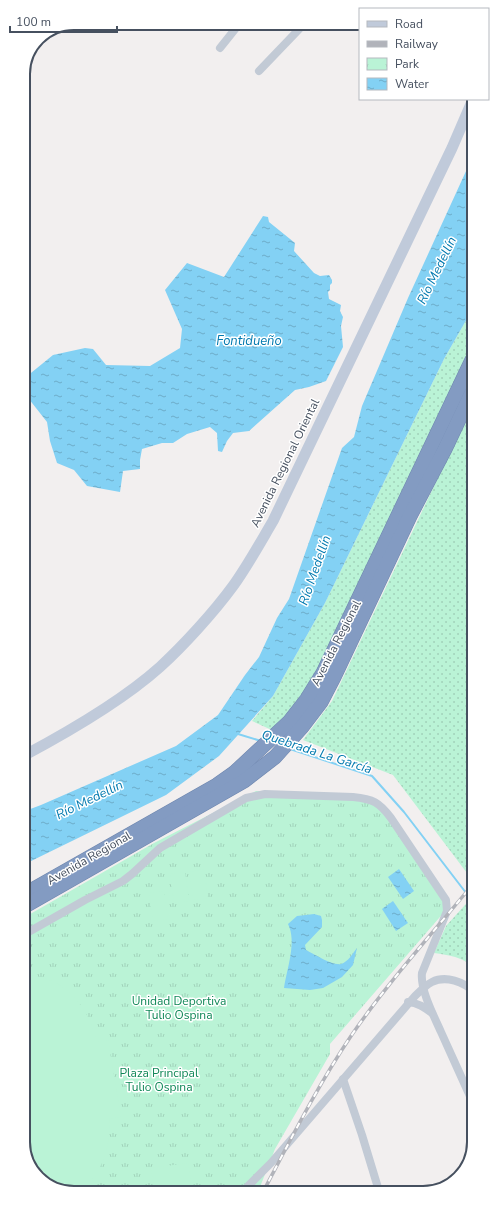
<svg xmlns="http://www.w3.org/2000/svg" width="497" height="1216" viewBox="0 0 497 1216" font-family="'Nunito Sans',sans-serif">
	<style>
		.grass { fill: url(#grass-dots) }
		.park { fill: url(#park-tufts) }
		.pitch { fill: #baf3d6 }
		.water { fill: url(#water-ripples) }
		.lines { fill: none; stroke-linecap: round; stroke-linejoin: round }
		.stream { stroke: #83d1f4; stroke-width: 2 }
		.highway-casing { stroke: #6e86ae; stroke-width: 15 }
		.street { stroke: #c2cad5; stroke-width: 8 }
		.secondary { stroke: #c0cada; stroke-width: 11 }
		.highway { stroke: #839bc2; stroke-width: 14 }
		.rail-casing { stroke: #b1b3ba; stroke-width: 3.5 }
		.rail { stroke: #fff; stroke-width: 2; stroke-dasharray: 6; stroke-linecap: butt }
		.labels { text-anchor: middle; stroke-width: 3; stroke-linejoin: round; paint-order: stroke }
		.street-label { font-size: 12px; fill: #46505f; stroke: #fff }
		.park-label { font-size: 12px; fill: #0f8757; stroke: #fff }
		.water-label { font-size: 13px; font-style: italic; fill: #0179af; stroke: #fff }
		.rim { fill: none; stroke: #46505f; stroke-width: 2 }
	</style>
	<defs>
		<pattern id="grass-dots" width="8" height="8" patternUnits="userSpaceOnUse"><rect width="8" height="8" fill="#baf3d6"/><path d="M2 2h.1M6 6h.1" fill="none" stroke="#a1d2ba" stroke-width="1.8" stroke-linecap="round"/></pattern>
		<pattern id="park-tufts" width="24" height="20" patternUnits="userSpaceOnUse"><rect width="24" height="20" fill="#baf3d6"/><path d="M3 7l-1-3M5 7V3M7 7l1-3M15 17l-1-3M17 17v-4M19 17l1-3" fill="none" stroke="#a1d2ba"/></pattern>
		<pattern id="water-ripples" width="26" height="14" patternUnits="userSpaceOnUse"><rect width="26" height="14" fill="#83d1f4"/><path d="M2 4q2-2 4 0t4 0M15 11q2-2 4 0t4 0" fill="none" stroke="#6dacc9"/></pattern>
	</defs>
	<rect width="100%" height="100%" fill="#f2efef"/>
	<g class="grass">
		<path d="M472,310v39l-141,296 -28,48 -29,38 -22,-10 21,-25 52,-93 119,-244z"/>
		<path d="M472,418l1,463 -80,-106 -90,-35 29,-39 131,-276z"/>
		<path d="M473,896l1,71c-12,-10 -25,-12 -40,-14l12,-27z"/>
	</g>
	<path class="park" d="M256,791l97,3 29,13 58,84 6,19 -116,134v10l-55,95 -17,43 -188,1 -27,-11 -17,-24 -1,-241 129,-74z"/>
	<g class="pitch">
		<path d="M204,869l4,29 -15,2 -4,-28z"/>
		<path d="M185,872l4,29 -15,2 -4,-29z"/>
		<path d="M164,891l4,28 -15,2 -4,-28z"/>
		<path d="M25,975c40,2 63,30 72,67l11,-2 13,77 -12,2c2,30 -7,54 -30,74h-9l-27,-11 -17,-24z"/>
		<path d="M188,1163l4,29h-37l-4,-24z"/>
	</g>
	<g class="water">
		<path d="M472,158v152l-28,49 -119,244 -52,93 -54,60 -53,39 -141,69v-53l16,-6 135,-59 42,-31 27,-40 14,-18 18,-39 12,-19 53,-151 12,-11 8,-31 46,-108z"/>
		<path d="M263,216l5,1 1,5 26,21 -1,8 20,22 6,3 9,-1 3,5v3l-2,2v5l-2,2 1,7 12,6 -1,6 3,6 -2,9 2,21 -17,34 -17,6 -14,3 -46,41 -16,2 -6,8 -5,11 -4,-1 -1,-18 -7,-6 -23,7 -14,9h-11l-20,6 -2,11v9l-17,2 -3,21 -33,-6 -13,-16 -17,-7 -7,-22 -3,-19 -22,-28 1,-17 27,-22 32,-7 8,1 13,16 44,1 30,-18 2,-19 -17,-39 22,-27 37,14z"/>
		<path d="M399,869l15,22 -11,8 -15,-22z"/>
		<path d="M393,901l15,22 -12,8 -14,-22z"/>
		<path d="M314,914l7,2 1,4v7l-17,18 1,5c8,4 27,16 35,14 7,-2 12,-11 16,-16l-4,17 -11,12 -19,11 -13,2 -26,-2c3,-20 13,-46 4,-64l9,-8z"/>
	</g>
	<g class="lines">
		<g class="stream">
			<path d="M238,734l23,7"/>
			<path d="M290,749l82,27 32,36 69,90"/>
		</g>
		<defs>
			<g id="highway">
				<path d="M25,894l192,-109 17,-12 55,-51 18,-23 16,-26 149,-313"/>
				<path d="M25,906l219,-125 31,-24 27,-30 19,-25 13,-25 76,-161 35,-67 27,-57"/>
			</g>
		</defs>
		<use href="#highway" class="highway-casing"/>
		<g class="street">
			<path d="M220,48l20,-25"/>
			<path d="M259,71l46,-48"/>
			<path d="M25,934l60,-34 38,-19 9,-7 28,-26 86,-50 19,-4 88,3c20,2 26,5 38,21l55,82 1,11 -25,62c-2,17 12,43 19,59 11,24 22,49 33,73"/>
			<path d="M408,1002c10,1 16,5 24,11"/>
			<path d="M343,1079l19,56 17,56"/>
			<path d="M242,1192l29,-29 144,-167c5,-5 11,-11 17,-14 14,-7 32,0 42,10"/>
		</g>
		<path class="secondary" d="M25,755c45,-24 97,-54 135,-88 24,-22 54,-55 73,-81 15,-21 27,-43 40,-65l179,-373 19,-44"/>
		<use href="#highway" class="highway"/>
		<defs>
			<path id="rail" d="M263,1192c28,-53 55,-107 88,-156 37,-54 81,-102 122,-152"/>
		</defs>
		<use href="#rail" class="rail-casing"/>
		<use href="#rail" class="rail"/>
	</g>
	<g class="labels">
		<g class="street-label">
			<text transform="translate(285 463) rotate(-64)" y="4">Avenida Regional Oriental</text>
			<text transform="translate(336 643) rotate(-63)" y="4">Avenida Regional</text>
			<text transform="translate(89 858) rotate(-30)" y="4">Avenida Regional</text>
		</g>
		<g class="park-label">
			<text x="179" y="1005">Unidad Deportiva<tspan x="179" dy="14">Tulio Ospina</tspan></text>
			<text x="159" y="1077">Plaza Principal<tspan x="159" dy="14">Tulio Ospina</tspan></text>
		</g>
		<g class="water-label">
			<text transform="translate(436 270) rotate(-64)" y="5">Río Medellín</text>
			<text x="249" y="345">Fontidueño</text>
			<text transform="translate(314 570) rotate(-71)" y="5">Río Medellín</text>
			<text transform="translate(317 751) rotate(18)" y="5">Quebrada La García</text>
			<text transform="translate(89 799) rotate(-26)" y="5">Río Medellín</text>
		</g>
	</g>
	<path d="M0 0H497V1216H0ZM74 30H423A44 44 0 0 1 467 74V1142A44 44 0 0 1 423 1186H74A44 44 0 0 1 30 1142V74A44 44 0 0 1 74 30Z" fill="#fff" fill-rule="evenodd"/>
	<path class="rim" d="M74 30H423A44 44 0 0 1 467 74V1142A44 44 0 0 1 423 1186H74A44 44 0 0 1 30 1142V74A44 44 0 0 1 74 30Z"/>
	<rect x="359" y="8" width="130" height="92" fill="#ffffff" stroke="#b5b9bf"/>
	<rect x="367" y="21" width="20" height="6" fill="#c0cada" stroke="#b5b9bf"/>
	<text x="395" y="28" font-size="12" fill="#46505f">Road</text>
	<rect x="367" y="41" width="20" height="6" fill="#b1b3ba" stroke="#b5b9bf"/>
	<text x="395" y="48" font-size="12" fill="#46505f">Railway</text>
	<rect x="367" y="58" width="20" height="12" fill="url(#park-tufts)" stroke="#b5b9bf"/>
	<text x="395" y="68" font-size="12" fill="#46505f">Park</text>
	<rect x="367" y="78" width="20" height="12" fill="url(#water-ripples)" stroke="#b5b9bf"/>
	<text x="395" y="88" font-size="12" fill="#46505f">Water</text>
	<path d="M10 26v6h107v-6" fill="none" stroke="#46505f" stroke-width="2"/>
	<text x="16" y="26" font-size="12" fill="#46505f" stroke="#ffffff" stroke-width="3" paint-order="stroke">100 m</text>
</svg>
